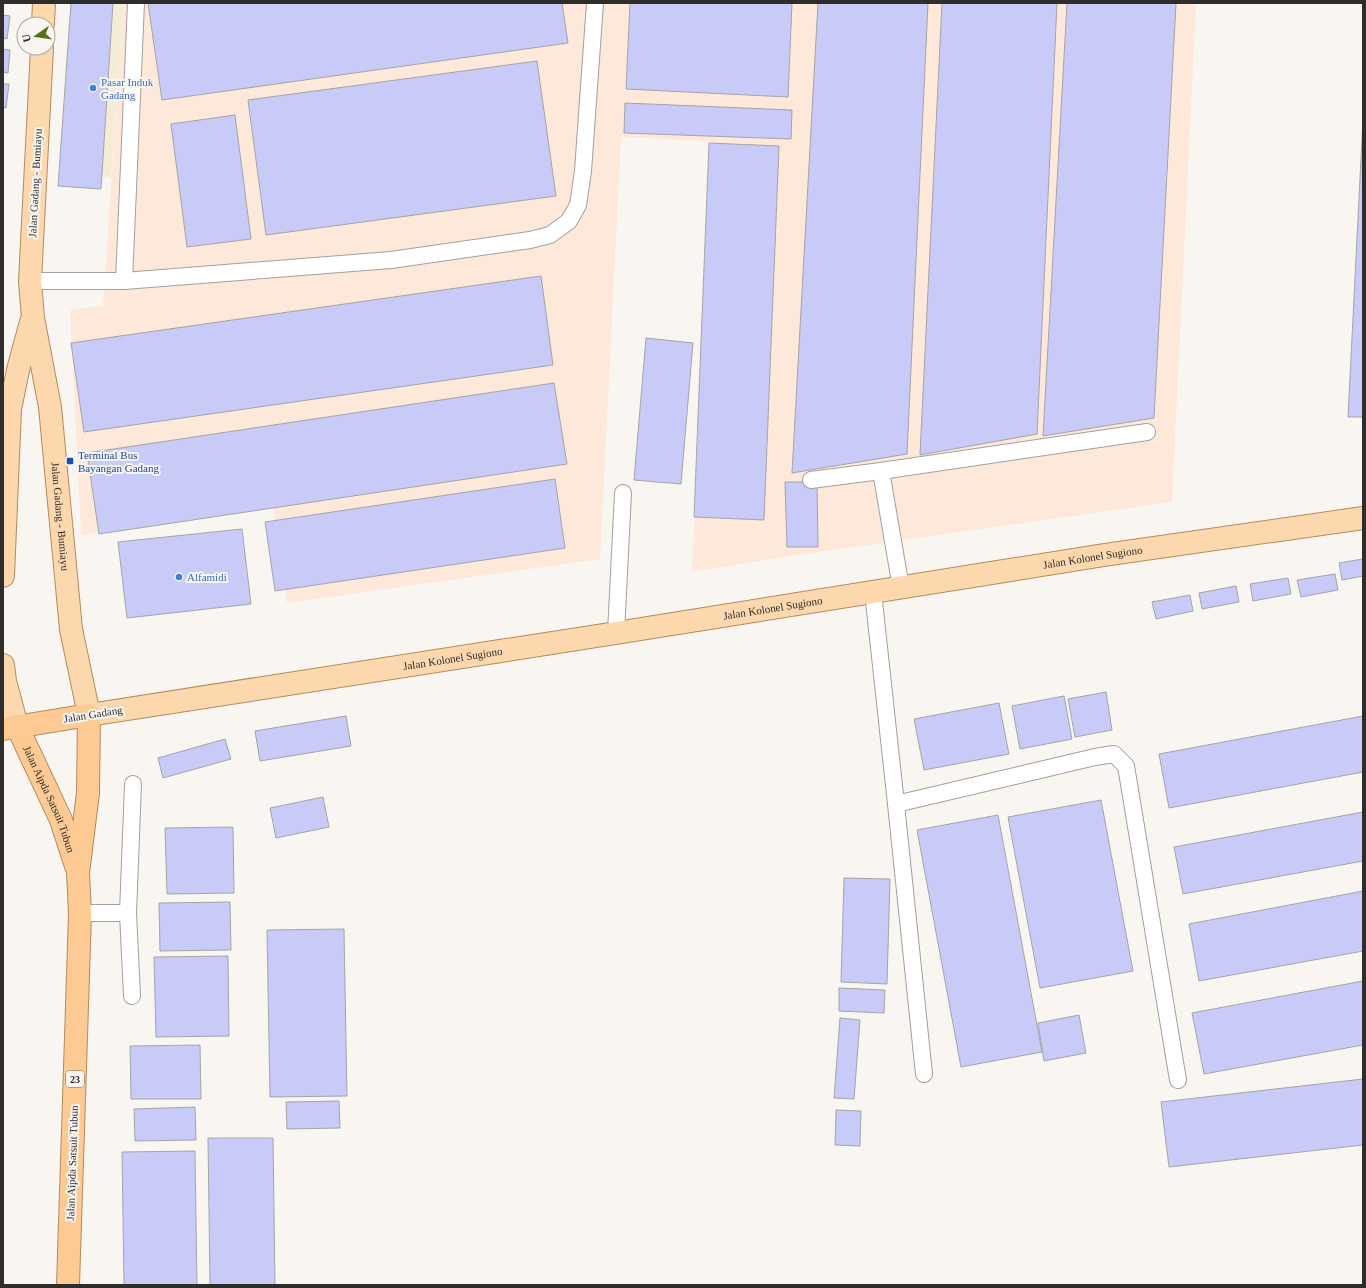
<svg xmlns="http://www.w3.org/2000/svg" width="1366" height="1288" viewBox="0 0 1366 1288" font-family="Georgia,serif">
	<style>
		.commercial { fill: #f5ecd7 }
		.industrial { fill: #fee8da }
		.building { fill: #c8caf7; stroke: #a4a4a8 }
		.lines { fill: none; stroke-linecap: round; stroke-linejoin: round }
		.service-casing { stroke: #a3a09d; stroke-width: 18 }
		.primary-casing { stroke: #b38b5d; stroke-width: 24 }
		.trunk-casing { stroke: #b38b5d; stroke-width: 24 }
		.service { stroke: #fff; stroke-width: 16 }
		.primary { stroke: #fdd7ad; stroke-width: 22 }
		.trunk { stroke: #fcca92; stroke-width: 22 }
		.shop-dot { fill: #3f7fe0; stroke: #f9f6f2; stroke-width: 1.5 }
		.transit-dot { fill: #1a4fb4; stroke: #f9f6f2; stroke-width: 1.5 }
		.labels { text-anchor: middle; stroke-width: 4; stroke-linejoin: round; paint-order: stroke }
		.shield { fill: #f9f6f2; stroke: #6b6967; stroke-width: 1 }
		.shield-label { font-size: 10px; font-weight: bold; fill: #2e2d2c }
		.shop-label { font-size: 11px; fill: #366cbe; stroke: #f9f6f2; text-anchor: start }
		.street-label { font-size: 11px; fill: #2e2d2c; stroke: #f9f6f2 }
		.transit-label { font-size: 11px; fill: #164399; stroke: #f9f6f2; text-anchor: start }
	</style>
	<rect width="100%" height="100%" fill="#f9f6f2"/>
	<path class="commercial" d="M71,3h52l-12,174 -45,-4z"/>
	<path class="industrial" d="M123,3h1073l-24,499 -382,54 -98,16 20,-431 -91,-4 -21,422 -313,44 -14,-96 -192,28 -11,-225 33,-4z"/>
	<g class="building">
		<path d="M71,3h42l-12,186 -43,-3z"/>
		<path d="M148,3h414l6,40 -406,57z"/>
		<path d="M630,3h162l-4,94 -162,-8z"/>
		<path d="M818,3h110l-21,451 -115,19z"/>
		<path d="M942,3h115l-20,431 -117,21z"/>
		<path d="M1067,3h109l-22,415 -111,18z"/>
		<path d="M3,15l7,1 -3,23 -4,-1z"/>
		<path d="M3,49l7,1 -2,23 -5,-1z"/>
		<path d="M537,61l19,135 -290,39 -18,-135z"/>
		<path d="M3,84h6l-3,24 -3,-1z"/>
		<path d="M625,103l167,7 -1,29 -167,-6z"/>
		<path d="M235,115l16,124 -64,8 -16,-123z"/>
		<path d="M1363,119v298h-15z"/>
		<path d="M709,143l70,3 -15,374 -70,-3z"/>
		<path d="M541,276l12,89 -469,67 -13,-89z"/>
		<path d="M646,338l47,5 -12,141 -47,-4z"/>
		<path d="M554,383l13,81 -468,70 -12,-81z"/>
		<path d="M555,479l10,69 -290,43 -10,-69z"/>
		<path d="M785,482h32l1,65h-31z"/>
		<path d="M242,529l9,75 -124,14 -9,-76z"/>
		<path d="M1363,559v17l-21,4 -3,-17z"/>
		<path d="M1335,574l3,16 -37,7 -4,-17z"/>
		<path d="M1288,578l3,16 -38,7 -3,-17z"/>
		<path d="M1236,586l3,16 -37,7 -3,-16z"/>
		<path d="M1190,595l3,16 -37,8 -4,-17z"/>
		<path d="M1106,692l6,38 -37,7 -7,-38z"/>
		<path d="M1064,696l8,43 -52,10 -8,-43z"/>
		<path d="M999,703l10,51 -85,16 -10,-51z"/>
		<path d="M346,716l5,30 -91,15 -5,-30z"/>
		<path d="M1363,716v56l-194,36 -10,-54z"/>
		<path d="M225,739l6,20 -68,19 -5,-20z"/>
		<path d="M323,797l6,30 -53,11 -6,-30z"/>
		<path d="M1101,800l32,171 -93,17 -32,-171z"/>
		<path d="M1363,812v49l-180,33 -9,-47z"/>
		<path d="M998,815l44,237 -81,15 -44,-237z"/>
		<path d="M233,827l1,66 -67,1 -2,-66z"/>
		<path d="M844,878l46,1 -3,105 -46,-2z"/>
		<path d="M1363,891v60l-164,30 -10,-57z"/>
		<path d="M230,902l1,48 -71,1 -1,-48z"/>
		<path d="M344,929l3,167 -77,1 -3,-167z"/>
		<path d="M228,956l1,80 -73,1 -2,-80z"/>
		<path d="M1363,981v64l-159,29 -12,-61z"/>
		<path d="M839,988l46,2 -1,23 -45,-2z"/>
		<path d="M1079,1015l7,38 -42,8 -6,-38z"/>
		<path d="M840,1018l20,2 -6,79 -20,-1z"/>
		<path d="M200,1045l1,54h-70l-1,-53z"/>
		<path d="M1363,1079v66l-194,22 -8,-65z"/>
		<path d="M339,1101l1,27 -53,1 -1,-27z"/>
		<path d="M195,1107l1,33 -61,1 -1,-32z"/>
		<path d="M836,1110l25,1 -1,35 -25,-1z"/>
		<path d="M208,1138h65l2,147h-65z"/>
		<path d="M195,1151l2,134h-73l-2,-133z"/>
	</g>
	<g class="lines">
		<defs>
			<g id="service">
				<path d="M30,281h94l267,-21 139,-20 20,-5 19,-14 9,-16 5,-34 12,-168"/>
				<path d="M124,281l12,-278"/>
				<path d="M881,471l20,117"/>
				<path d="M811,480l70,-9 266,-39"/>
				<path d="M873,592l23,212 199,-47 19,-3 12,12 52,314"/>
				<path d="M616,633l7,-140"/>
				<path d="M896,804l28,270"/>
				<path d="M80,913h48"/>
				<path d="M132,996l-4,-83 5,-129"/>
			</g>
			<g id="primary">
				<path d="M43,24l1,-21"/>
				<path id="s1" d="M42,48l-12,233 3,37 17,89 21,222 18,86 527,-82 488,-78 259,-37"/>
				<path d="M3,576l7,-167 8,-39 13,-48"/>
				<path d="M3,665l2,16 12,45"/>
			</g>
			<g id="trunk">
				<path id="s2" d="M17,726l44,94 15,46"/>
				<path d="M3,729l86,-14 -1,78 -10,80 2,40 -12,372"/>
			</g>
		</defs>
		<use href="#service" class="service-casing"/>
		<use href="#primary" class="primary-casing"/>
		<use href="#trunk" class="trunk-casing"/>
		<use href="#service" class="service"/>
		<use href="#primary" class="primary"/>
		<use href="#trunk" class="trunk"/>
	</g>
	<g class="shop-dot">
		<circle cx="93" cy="88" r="4"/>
		<circle cx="179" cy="577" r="4"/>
	</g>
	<rect class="transit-dot" x="66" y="457" width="8" height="8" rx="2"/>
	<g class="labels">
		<rect class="shield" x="66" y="1071" width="18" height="16" rx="3"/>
		<g class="shield-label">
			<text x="75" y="1083">23</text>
		</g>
		<g class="shop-label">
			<text x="101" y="86">Pasar Induk<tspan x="101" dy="13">Gadang</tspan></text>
			<text x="187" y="581">Alfamidi</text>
		</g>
		<g class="street-label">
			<text transform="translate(35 183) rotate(-87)" y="4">Jalan Gadang - Bumiayu</text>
			<text dy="4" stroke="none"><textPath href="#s1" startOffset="471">Jalan Gadang - Bumiayu</textPath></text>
			<text dy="4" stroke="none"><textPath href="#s1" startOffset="1688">Jalan Kolonel Sugiono</textPath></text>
			<text dy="4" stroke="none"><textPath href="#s1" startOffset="1364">Jalan Kolonel Sugiono</textPath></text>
			<text dy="4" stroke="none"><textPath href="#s1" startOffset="1040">Jalan Kolonel Sugiono</textPath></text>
			<text transform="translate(93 714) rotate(-9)" y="4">Jalan Gadang</text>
			<text dy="4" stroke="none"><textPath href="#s2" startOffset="80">Jalan Aipda Satsuit Tubun</textPath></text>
			<text transform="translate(72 1163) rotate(-88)" y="4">Jalan Aipda Satsuit Tubun</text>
		</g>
		<g class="transit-label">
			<text x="78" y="459">Terminal Bus<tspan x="78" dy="13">Bayangan Gadang</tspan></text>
		</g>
	</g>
	<rect width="1366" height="1288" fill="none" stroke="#2e2d2c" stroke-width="8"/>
	<g transform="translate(36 36) rotate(257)"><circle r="19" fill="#f9f6f2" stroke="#a8a6a3"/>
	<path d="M0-3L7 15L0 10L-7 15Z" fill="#5b6e1c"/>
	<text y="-6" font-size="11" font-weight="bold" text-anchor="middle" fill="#2e2d2c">U</text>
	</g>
</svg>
